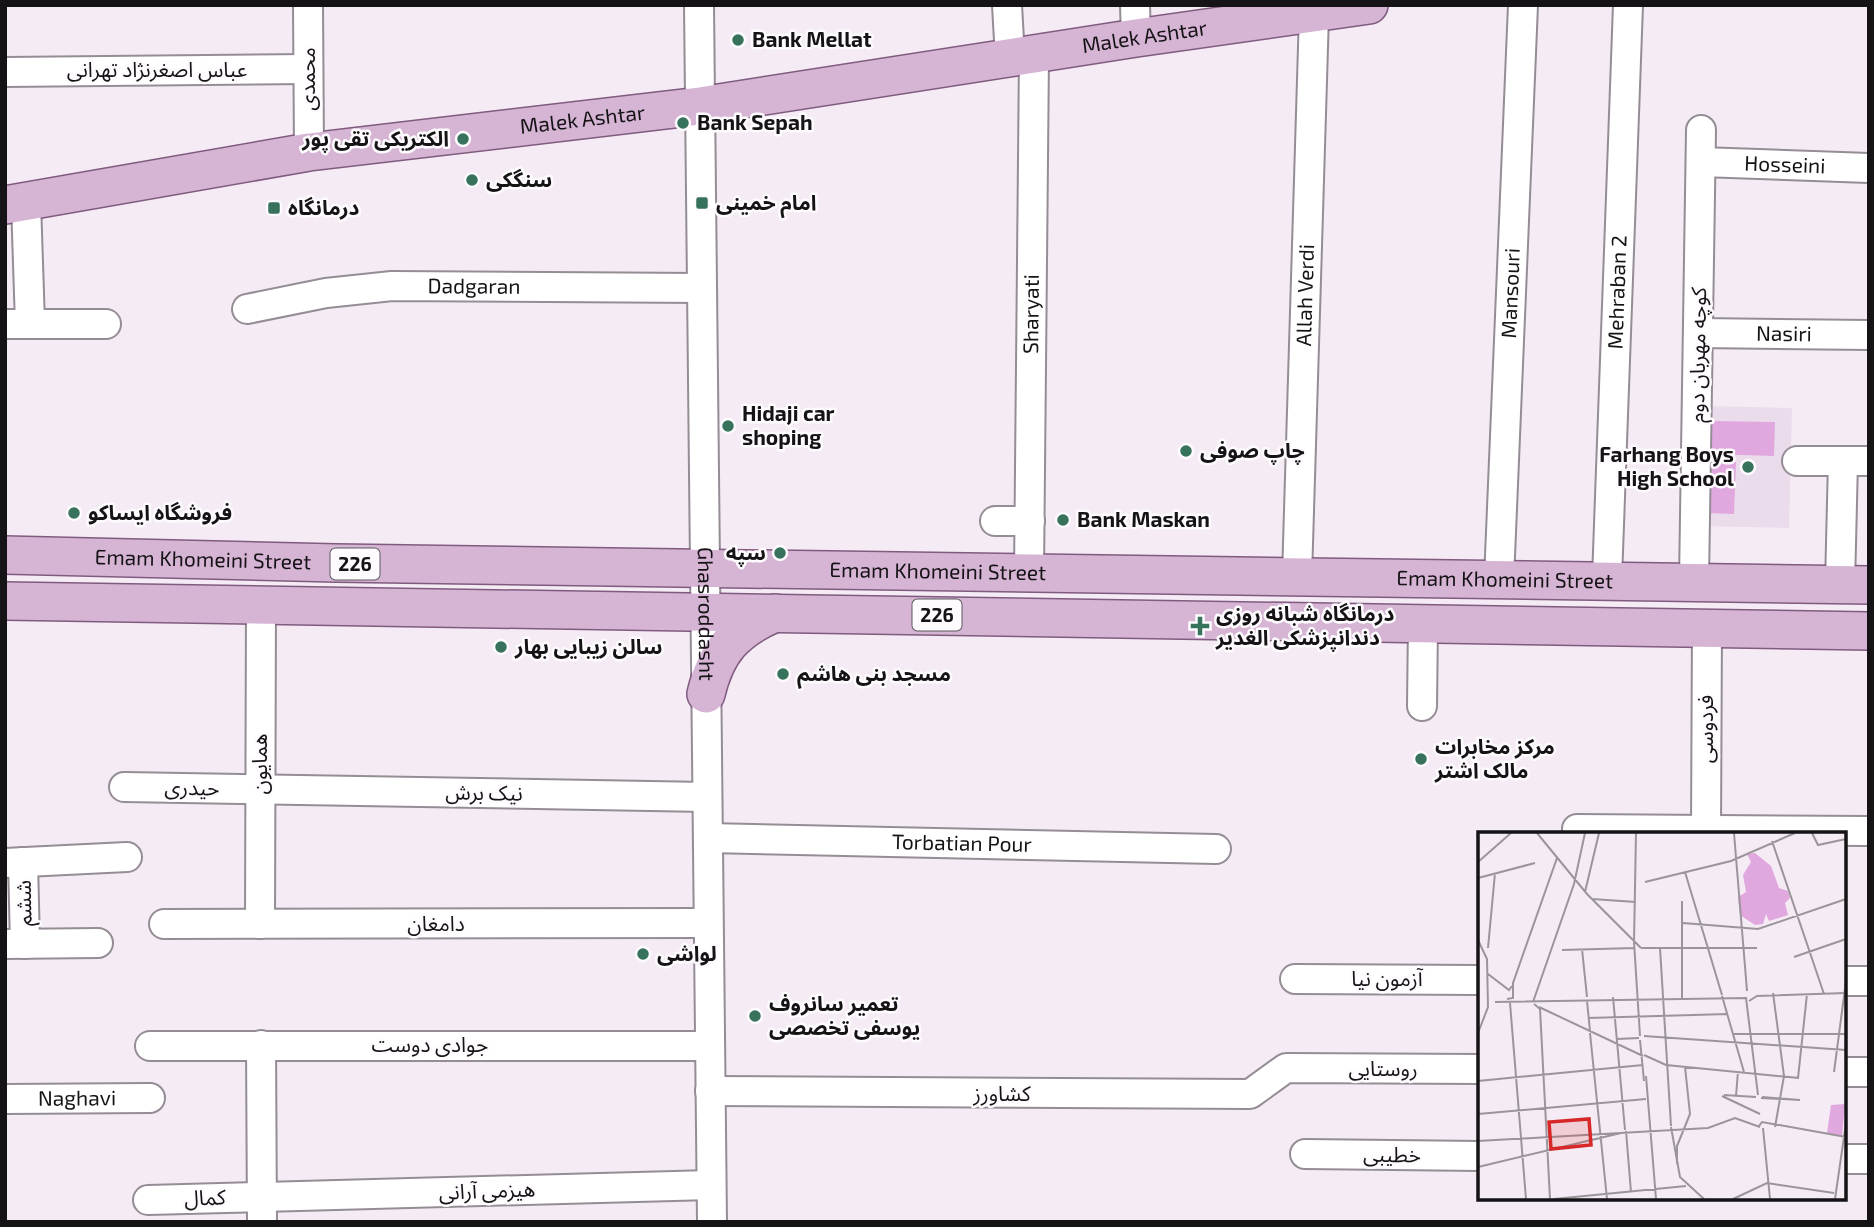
<svg xmlns="http://www.w3.org/2000/svg" width="1874" height="1227" viewBox="0 0 1874 1227" font-family="'Exo 2','Noto Sans Arabic',sans-serif">
	<style>
		.built { fill: #ebdceb }
		.green { fill: #e0a8df }
		.lines { fill: none; stroke-linecap: round; stroke-linejoin: round }
		.minor-casing { stroke: #958d95; stroke-width: 32 }
		.major-casing { stroke: #805b7f; stroke-width: 40 }
		.minor { stroke: #fff; stroke-width: 28 }
		.major { stroke: #d5b4d4; stroke-width: 37 }
		.poi-dot { fill: #37725c; stroke: #fefbfe; stroke-width: 2.5 }
		.labels { text-anchor: middle; stroke-width: 5; stroke-linejoin: round; paint-order: stroke }
		.shield { fill: #fefbfe; stroke: #5c595c; stroke-width: 2 }
		.shield-label { font-size: 19px; font-weight: bold; fill: #161316 }
		.street-label { font-size: 21px; fill: #161316; stroke: #fefbfe }
		.poi-label { font-size: 21px; font-weight: bold; fill: #161316; stroke: #fefbfe; text-anchor: start }
		.inset-road { fill: none; stroke: #9b959b; stroke-width: 2 }
		.view { fill: #d62828; fill-opacity: 0.15; stroke: #d62828; stroke-width: 3.5 }
		.inset-edge { fill: none; stroke: #161316; stroke-width: 3.5 }
	</style>
	<rect width="100%" height="100%" fill="#f4ebf4"/>
	<path class="built" d="M1706,406l86,2 -3,120 -86,-2z"/>
	<g class="green">
		<path d="M1711,421l64,1 -1,34 -64,-2z"/>
		<path d="M1709,461l27,1 -2,52 -27,-1z"/>
	</g>
	<g class="lines">
		<defs>
			<g id="minor">
				<path d="M308,5l1,147"/>
				<path id="s1" d="M699,5l13,1217"/>
				<path d="M1007,5l3,53"/>
				<path d="M1135,5l1,33"/>
				<path d="M5,72l303,-3"/>
				<path id="s2" d="M1701,162l168,6"/>
				<path d="M26,202l4,122"/>
				<path id="s3" d="M247,309l79,-16 66,-7 310,2"/>
				<path d="M5,324h101"/>
				<path id="s4" d="M1698,333l171,2"/>
				<path d="M1797,461h72"/>
				<path d="M995,521h35"/>
				<path id="s5" d="M1029,573l5,-518"/>
				<path id="s6" d="M1297,577l17,-563"/>
				<path id="s7" d="M1607,579l21,-574"/>
				<path id="s8" d="M1499,580l24,-575"/>
				<path d="M1694,581l7,-451"/>
				<path d="M1840,585l3,-124"/>
				<path d="M1422,706l1,-83"/>
				<path d="M124,787l583,10"/>
				<path d="M1577,829l292,2"/>
				<path d="M1706,830l1,-202"/>
				<path id="s9" d="M708,838l508,11"/>
				<path d="M23,862l2,82"/>
				<path d="M5,863l122,-6"/>
				<path d="M164,924l544,-1"/>
				<path d="M260,924l1,-320"/>
				<path d="M5,944l93,-1"/>
				<path d="M1295,979l185,1"/>
				<path d="M1844,981h25"/>
				<path d="M261,1045l1,177"/>
				<path d="M150,1046h560"/>
				<path d="M1844,1072h25"/>
				<path d="M710,1091l540,3 36,-26 194,1"/>
				<path id="s10" d="M5,1099l145,-1"/>
				<path d="M1305,1154l175,2"/>
				<path d="M1844,1159h25"/>
				<path d="M148,1200l563,-15"/>
			</g>
			<g id="major">
				<path id="s11" d="M5,205l304,-53 391,-46 436,-68 233,-33"/>
				<path id="s12" d="M5,555l331,8 1533,22"/>
				<path d="M5,601l1864,30"/>
				<path d="M706,694c10,-43 29,-64 69,-81"/>
			</g>
		</defs>
		<use href="#minor" class="minor-casing"/>
		<use href="#major" class="major-casing"/>
		<use href="#minor" class="minor"/>
		<use href="#major" class="major"/>
	</g>
	<g class="poi-dot">
		<circle cx="738" cy="40" r="7"/>
		<circle cx="683" cy="123" r="7"/>
		<circle cx="463" cy="139" r="7"/>
		<circle cx="472" cy="180" r="7"/>
		<rect x="695" y="196" width="14" height="14" rx="3.5"/>
		<rect x="267" y="201" width="14" height="14" rx="3.5"/>
		<circle cx="728" cy="426" r="7"/>
		<circle cx="1186" cy="451" r="7"/>
		<circle cx="1748" cy="467" r="7"/>
		<circle cx="74" cy="513" r="7"/>
		<circle cx="1063" cy="520" r="7"/>
		<circle cx="780" cy="553" r="7"/>
		<path d="M1196.5 615.5h7v7h7v7h-7v7h-7v-7h-7v-7h7z"/>
		<circle cx="501" cy="647" r="7"/>
		<circle cx="783" cy="674" r="7"/>
		<circle cx="1421" cy="759" r="7"/>
		<circle cx="643" cy="954" r="7"/>
		<circle cx="755" cy="1016" r="7"/>
	</g>
	<g class="labels">
		<g class="shield">
			<rect x="330.5" y="548.5" width="49" height="31" rx="5"/>
			<rect x="912.5" y="599.5" width="49" height="31" rx="5"/>
		</g>
		<g class="shield-label">
			<text x="355" y="571">226</text>
			<text x="937" y="622">226</text>
		</g>
		<g class="street-label">
			<text dy="7" stroke="none"><textPath href="#s11" startOffset="1152">Malek Ashtar</textPath></text>
			<text x="157" y="77">عباس اصغرنژاد تهرانی</text>
			<text transform="translate(308 79) rotate(-90)" y="7">محمدی</text>
			<text dy="7" stroke="none"><textPath href="#s11" startOffset="584">Malek Ashtar</textPath></text>
			<text dy="7" stroke="none"><textPath href="#s2" startOffset="84">Hosseini</textPath></text>
			<text dy="7" stroke="none"><textPath href="#s3" startOffset="229">Dadgaran</textPath></text>
			<text dy="7" stroke="none"><textPath href="#s7" startOffset="287">Mehraban 2</textPath></text>
			<text dy="7" stroke="none"><textPath href="#s8" startOffset="287">Mansouri</textPath></text>
			<text dy="7" stroke="none"><textPath href="#s6" startOffset="282">Allah Verdi</textPath></text>
			<text dy="7" stroke="none"><textPath href="#s5" startOffset="259">Sharyati</textPath></text>
			<text dy="7" stroke="none"><textPath href="#s4" startOffset="86">Nasiri</textPath></text>
			<text transform="translate(1698 355) rotate(-89)" y="7">کوچه مهربان دوم</text>
			<text dy="7" stroke="none"><textPath href="#s12" startOffset="198">Emam Khomeini Street</textPath></text>
			<text dy="7" stroke="none"><textPath href="#s12" startOffset="933">Emam Khomeini Street</textPath></text>
			<text dy="7" stroke="none"><textPath href="#s12" startOffset="1500">Emam Khomeini Street</textPath></text>
			<text dy="7" stroke="none"><textPath href="#s1" startOffset="609">Ghasroddasht</textPath></text>
			<text transform="translate(1706 729) rotate(-90)" y="7">فردوسی</text>
			<text transform="translate(260 764) rotate(-90)" y="7">همایون</text>
			<text transform="translate(192 788) rotate(1)" y="7">حیدری</text>
			<text transform="translate(484 793) rotate(1)" y="7">نیک برش</text>
			<text dy="7" stroke="none"><textPath href="#s9" startOffset="254">Torbatian Pour</textPath></text>
			<text transform="translate(24 903) rotate(-91)" y="7">ششم</text>
			<text x="436" y="931">دامغان</text>
			<text x="1387" y="986">آزمون نیا</text>
			<text x="430" y="1052">جوادی دوست</text>
			<text x="1383" y="1076">روستایی</text>
			<text x="1002" y="1101">کشاورز</text>
			<text dy="7" stroke="none"><textPath href="#s10" startOffset="72">Naghavi</textPath></text>
			<text transform="translate(1392 1155) rotate(1)" y="7">خطیبی</text>
			<text transform="translate(487 1191) rotate(-2)" y="7">هیزمی آرانی</text>
			<text transform="translate(205 1198) rotate(-2)" y="7">کمال</text>
		</g>
		<g class="poi-label">
			<text x="752" y="47">Bank Mellat</text>
			<text x="697" y="130">Bank Sepah</text>
			<text x="449" y="146" text-anchor="end">الکتریکی تقی پور</text>
			<text x="486" y="187">سنگکی</text>
			<text x="716" y="210">امام خمینی</text>
			<text x="288" y="215">درمانگاه</text>
			<text x="742" y="421">Hidaji car<tspan x="742" dy="24">shoping</tspan></text>
			<text x="1200" y="458">چاپ صوفی</text>
			<text x="1734" y="462" text-anchor="end">Farhang Boys<tspan x="1734" dy="24">High School</tspan></text>
			<text x="88" y="520">فروشگاه ایساکو</text>
			<text x="1077" y="527">Bank Maskan</text>
			<text x="766" y="560" text-anchor="end">سپه</text>
			<text x="1216" y="621">درمانگاه شبانه روزی<tspan x="1216" dy="24">دندانپزشکی الغدیر</tspan></text>
			<text x="515" y="654">سالن زیبایی بهار</text>
			<text x="797" y="681">مسجد بنی هاشم</text>
			<text x="1435" y="754">مرکز مخابرات<tspan x="1435" dy="24">مالک اشتر</tspan></text>
			<text x="657" y="961">لواشی</text>
			<text x="769" y="1011">تعمیر سانروف<tspan x="769" dy="24">یوسفی تخصصی</tspan></text>
		</g>
	</g>
	<g transform="translate(1478 832)">
		<rect width="368" height="368" fill="#f4ebf4"/>
		<path d="M367,272l-3,32 -15,-3 4,-28z" fill="#e0a8df"/>
		<path d="M277,21l16,13 8,22 9,3 2,7 -5,5 3,12 -19,6 -3,-7 -3,10 -8,1 -15,-10 -2,-18 8,-5 -3,-17 8,-13 -4,-8z" fill="#e0a8df"/>
		<path class="inset-road" d="M59,1l50,61 54,54M256,1l13,158M334,1l6,12 28,-6M294,9l52,153M0,30l33,-29M207,40l37,123M0,46l57,-15M167,50l86,-21 64,-28M107,60l14,-59M114,67l44,3M205,91l75,6 88,-30M0,108l9,19 1,48 -10,26M156,110l6,94M156,110l2,-109M10,116l7,-75M163,116h116M182,116l11,178M104,117l5,48M84,118l73,-2M316,125l52,-18M10,142l21,16 3,-4M295,161l11,83 -9,51M244,164l22,76M135,165l12,133M204,166v-97M29,167l6,-1v-15l44,-125M109,169l3,30M271,169l8,-5 89,-3M17,170l251,-4 12,97M55,170l41,-118 11,-51M32,171l16,196M56,172l6,5 10,190M61,175l104,49M110,186l140,-4M112,201l17,166M256,202h112M166,204l202,14M139,207l22,-1M162,208l4,41M166,223l22,10 133,13M356,240l12,-91M168,244l10,123M320,246l9,-84M0,249l165,-16M246,263l32,2M244,264l38,18M258,264l2,-25M283,266l39,2 -38,-3M0,282l168,-15M281,294l3,-4 84,15M193,295l9,50 24,22M285,296l7,71M148,299l5,61M0,309l230,-13 27,-10 25,9M199,332v-18l13,-32 -5,-47M0,335l143,-34M76,367l132,-13M255,367l34,-16 67,10M357,367l11,-76"/>
		<path class="view" d="M111,287l2,26 -40,4 -2,-27z"/>
		<rect width="368" height="368" class="inset-edge"/>
	</g>
	<rect width="1874" height="1227" fill="none" stroke="#161316" stroke-width="14"/>
</svg>
